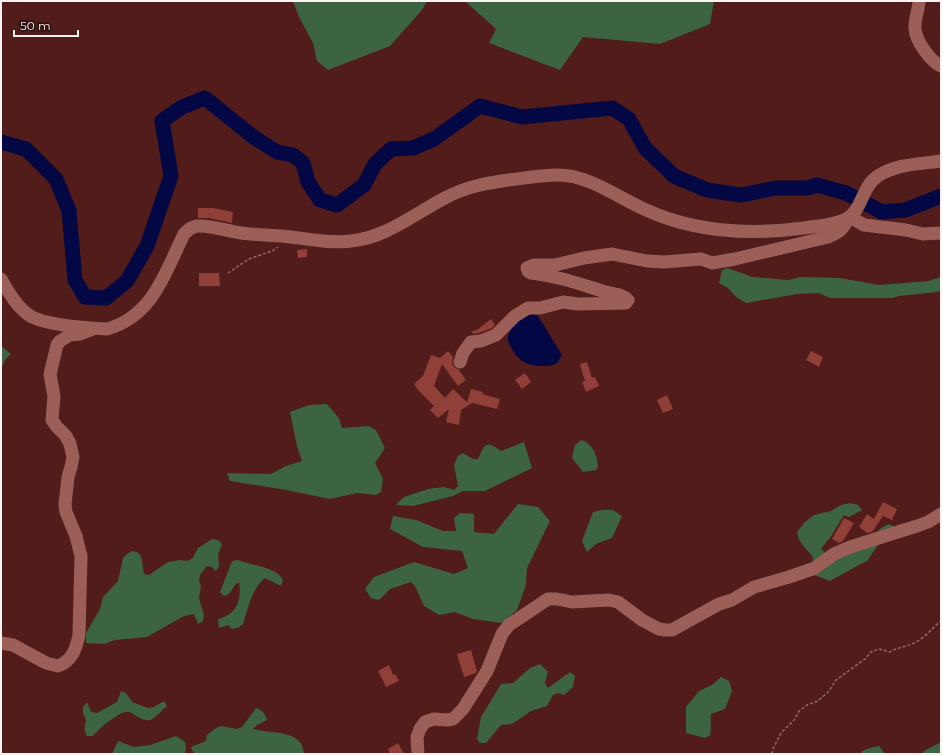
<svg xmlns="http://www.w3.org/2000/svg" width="942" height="755" viewBox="0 0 942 755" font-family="Montserrat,sans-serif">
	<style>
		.green { fill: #3c6440 }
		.water { fill: #030845 }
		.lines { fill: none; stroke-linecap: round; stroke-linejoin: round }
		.river { stroke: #030845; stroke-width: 15 }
		.building { fill: #903f39 }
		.path { stroke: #906d6a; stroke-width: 1.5; stroke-dasharray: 3 2; stroke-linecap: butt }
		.minor { stroke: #9b5f58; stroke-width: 13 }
	</style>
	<rect width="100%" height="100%" fill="#511c19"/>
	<g class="green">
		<path d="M293,1h134l-5,9 -32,36 -62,24 -11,-9 -4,-18 -14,-26z"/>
		<path d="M465,1h249l-4,23 -50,20 -77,-7 -23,33 -71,-27 7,-14z"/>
		<path d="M727,268l26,9 35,3 13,-3 39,1 39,7 49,-4 13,-4v13l-4,2 -38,4 -7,2h-62l-11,-5 -22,1 -51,9 -10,-6 -8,-9 -9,-5 3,-13z"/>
		<path d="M1,346l10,8 -6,6 -4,9z"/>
		<path d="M327,404l12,14 3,10 27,-2 7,4 9,18 -10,15 8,16 -2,13 -5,3 -19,-2 -27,6 -44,-9 -56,-9 -3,-8 44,1 15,-8 16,-5 -5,-15 -7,-34 19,-7z"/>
		<path d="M581,440c12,3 16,16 17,27l-2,3 -13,2 -11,-14 3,-13z"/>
		<path d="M524,442l8,26 -47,23h-22l-10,5 -40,10 -17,-1 8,-8 24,-8 16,-2 10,3 4,-4 -4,-21 4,-9 5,-3 10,6h5c7,-16 8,-19 23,-8z"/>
		<path d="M850,503l8,2 4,5 -13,7 -5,-2 -14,23 -3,3 -6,8 7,6 46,-19 7,-8 8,-4 8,4 -17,14 -13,19 -10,5 -27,15 -16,-6 -3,-8 2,-10c-7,-9 -14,-13 -16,-25l8,-10 9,-7 17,-4 10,-6z"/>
		<path d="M518,504l20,3 12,14 -23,47 -1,17 -9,25 -15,13 -29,-4 -18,-7 -16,3 -15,-9 -9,-20 -4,-4 -21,7 -11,11 -8,-2 -6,-9 9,-12 40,-15 40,12 14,-6 -6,-17 -39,-4 -33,-18 3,-13 23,4 27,11h13l-2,-13 6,-5 14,1v18l20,2z"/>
		<path d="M602,510h11l9,6 -10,22 -16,6 -9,8 -5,-11 11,-29z"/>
		<path d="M212,539l6,1 4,4 -4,11 1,11 -3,5 -4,-4 -5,-1 -7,9 -1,6 2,5 -2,12 5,17 -1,6 -5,3 -4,-10 -10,2 -37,21 -32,3 -11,4 -18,-1v-10l14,-24 3,-12 15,-16 5,-23 4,-4 5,-3 5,1 4,4 3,18 5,1 19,-13 11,-2 8,1 6,-3 5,-10z"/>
		<path d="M238,560c14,6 37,6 45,20l-2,6 -16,-8c-13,10 -17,31 -22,46l-5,4 -6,1 -4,-4 -9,3 -1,-9c19,-4 24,-20 21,-37l-4,3 -6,9 -5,2 -4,-4 12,-31z"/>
		<path d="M540,664l8,8 -3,11 3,5 22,-16 5,4 -2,11 -9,8 -6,-2 -5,2 -6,11 -16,5 -19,13 -11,1 -15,18h-6l-3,-4 4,-22 20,-33 12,-1 17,-15z"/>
		<path d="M721,677l8,4 3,10 -7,18 -14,5c-1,8 1,14 -1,21l-5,3 -19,-5v-26l13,-16 13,-6z"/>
		<path d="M121,691l5,2 6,9 16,6 6,-1 10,-6 3,5c-5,4 -11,12 -17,14 -8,2 -14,-6 -21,-8 -9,-2 -30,17 -36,24h-6c-3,-6 -3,-9 -1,-16l-3,-7v-6l4,-5 4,10 6,1 20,-11z"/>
		<path d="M256,708c6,2 9,5 11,12l-10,5 -4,4c13,4 37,2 46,12 3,3 4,8 5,12l3,1h-110l-4,-2 -2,-5c5,-3 10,-3 15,-6l1,-6 9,-7 5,-2 16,3 5,-2z"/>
		<path d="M176,736l9,6 1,6 -1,6h-73l6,-13 16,6 16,-2z"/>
		<path d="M941,742v12h-18l1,-3z"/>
		<path d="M879,746l6,8h-24l1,-3 8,-3z"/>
	</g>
	<path class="water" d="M533,313l5,3 24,39c-2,2 -3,6 -5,8 -3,2 -8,3 -12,3 -16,1 -26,-4 -33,-17 -2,-4 -5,-8 -4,-12 2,-12 15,-21 25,-24z"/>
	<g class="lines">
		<path class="river" d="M1,142l25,7 30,30 13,32 6,69 10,17 21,1 21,-17 20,-35 24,-70 -9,-55 20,-14 23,-9 47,38 25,16 16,3 10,8 5,19 12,18 17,5 27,-20 11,-21 16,-15 22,-1 21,-9 46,-33 42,11 90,-9 17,11 16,29 29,28 33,14 34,5 35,-7h31l10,-3 29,8 36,19 23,-2 36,-14"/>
	</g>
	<g class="building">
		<path d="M198,208h15l20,4 -1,11 -23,-5h-11z"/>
		<path d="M307,249v8l-9,1 -1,-8z"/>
		<path d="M199,273h20l1,13h-21z"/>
		<path d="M491,319l4,6 -3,3 -13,5 -6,1 -1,-3 5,-1z"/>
		<path d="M448,351l5,6 -1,6 2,4 5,3 7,10 -8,6 -16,-22 -8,22 11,12 8,-9 14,13 4,-13 12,3 -1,2 18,5 -3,10 -25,-6 -11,7 -2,15 -13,-3 3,-13 -11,9 -8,-8 4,-4 -16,-16 -4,-6 9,-8 8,-21 9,3z"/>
		<path d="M811,351l12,6 -4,10 -13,-7z"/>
		<path d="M587,362l5,16 3,-1 4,9 -13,6 -4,-10 3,-1 -5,-17z"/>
		<path d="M525,373l6,9 -9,7 -7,-9z"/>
		<path d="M667,395l6,14 -10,4 -6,-13z"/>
		<path d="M883,502l14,7 -5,11 -9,-4 -11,16 -5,1 -8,-6 8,-13 7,5z"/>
		<path d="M844,518l10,5 -11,18 -4,2 -7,-4z"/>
		<path d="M471,650l6,21 -1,2 -12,4 -7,-23z"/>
		<path d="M389,665l4,10 2,-1 4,7 -13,6 -8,-16z"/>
		<path d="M398,743l6,11h-14l-2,-5z"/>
	</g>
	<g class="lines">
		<g class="path">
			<path d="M228,273l21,-14 23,-8 6,-4"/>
			<path d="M772,754l1,-5 8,-16 14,-14 4,-8 8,-6 11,-4 11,-10 7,-11 29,-21 6,-7 8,-3 11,3c8,-5 16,-5 24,-9 11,-5 18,-15 27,-22"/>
		</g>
		<g class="minor">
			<path d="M919,1c0,9 -5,18 -4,28 1,12 15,32 26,37"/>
			<path d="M850,217l14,8 42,5 17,4 18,-1"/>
			<path d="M1,279c8,14 17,30 31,38 18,9 55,11 75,12 46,-13 58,-56 77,-95 4,-4 7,-7 13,-8 14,-1 30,5 44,7 14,2 28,2 41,3 23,2 46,8 69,5 34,-3 62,-26 92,-42 23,-13 48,-17 74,-20 14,-2 27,-4 41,-4 31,0 59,22 86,34 49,23 107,26 160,19 13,-2 33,-3 44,-10 14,-8 14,-32 30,-42 18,-12 42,-12 63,-15"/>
			<path d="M460,362l3,-9 8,-11 10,-1 15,-6 19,-19 13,-8h12l23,-6 15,2 48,-1 2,-3c-7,-7 -17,-6 -26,-9 -25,-8 -45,-15 -71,-18l-3,-2 -1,-3 7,-3h21l29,-7 28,-4 35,7 17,1 37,-3 11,4 23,-4 93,-22c11,-5 16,-8 20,-19"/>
			<path d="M1,643l12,2 33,18 12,3c14,-5 18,-17 21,-31l2,-79 -5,-20 -10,-24 -1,-8 3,-27 3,-10 2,-10 -3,-13 -4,-8 -9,-9 -5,-7 2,-24 -4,-22 7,-29 3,-4 10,-6 10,-1 11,-4"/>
			<path d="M418,754l-1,-17 3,-8 5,-7 9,-3 13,1 6,-1 10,-10 24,-38 15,-37 7,-9 39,-26h9l15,3 37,-2 9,2 24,18 17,9 6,1h7l47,-26 13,-4 22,-13 35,-10 26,-9 19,-14 16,-7 67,-21 11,-4 13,-8"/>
		</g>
	</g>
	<rect width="942" height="755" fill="none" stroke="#faf3f2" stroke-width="4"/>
	<path d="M14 30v6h64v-6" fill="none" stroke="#faf3f2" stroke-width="2"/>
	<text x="20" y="30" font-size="12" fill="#faf3f2" stroke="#28100e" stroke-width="3" paint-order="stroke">50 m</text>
</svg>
